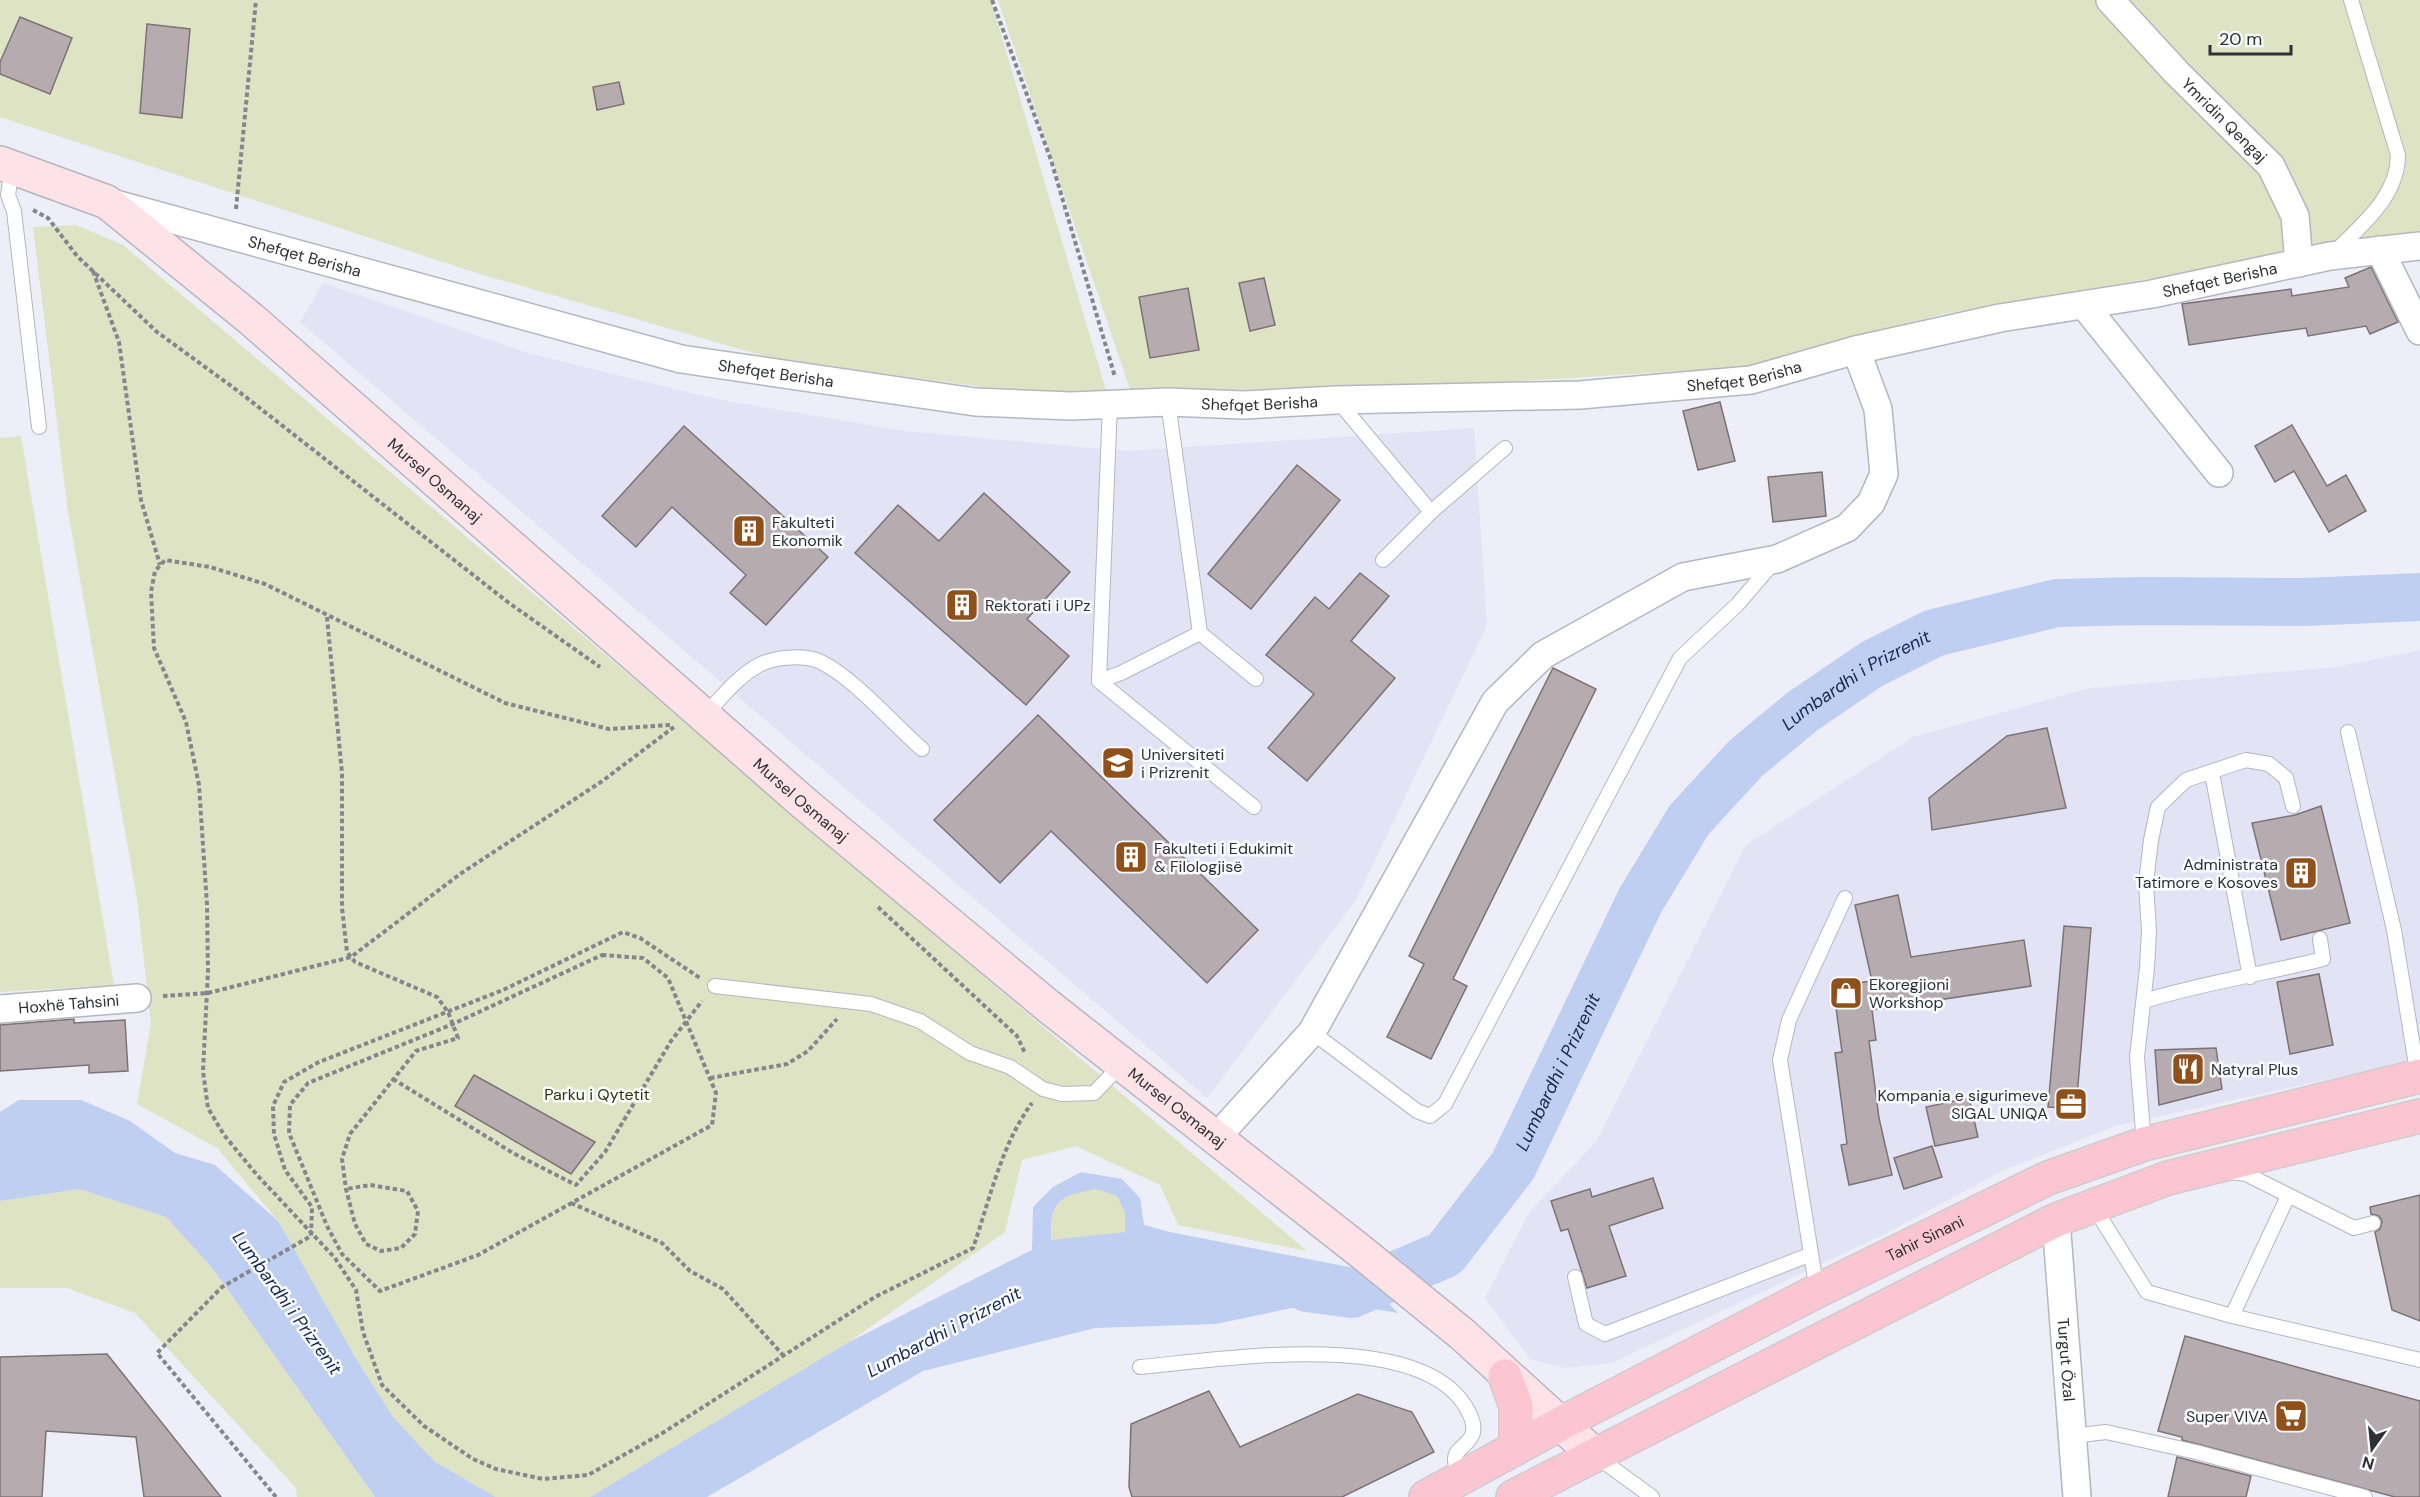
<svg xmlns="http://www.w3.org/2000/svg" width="2420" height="1497" viewBox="0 0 2420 1497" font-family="'DM Sans',sans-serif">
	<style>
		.built { fill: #e2e4f5 }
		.green { fill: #dee3c4 }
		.water { fill: #becff1; fill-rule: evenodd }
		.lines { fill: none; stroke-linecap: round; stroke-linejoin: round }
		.river { stroke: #becff1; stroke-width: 48 }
		.building { fill: #b6abae; stroke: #7d7376; stroke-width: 1.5 }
		.lane-casing { stroke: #b5b6c0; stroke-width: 16 }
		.street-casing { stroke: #b5b6c0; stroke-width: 30 }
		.secondary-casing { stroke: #b5b6c0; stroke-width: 36 }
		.primary-casing { stroke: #cdcdce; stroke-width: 36 }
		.path { stroke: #85868d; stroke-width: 4; stroke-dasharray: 4.5 3; stroke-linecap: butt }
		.lane { stroke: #fff; stroke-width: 14 }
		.street { stroke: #fff; stroke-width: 27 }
		.secondary { stroke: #fde2e8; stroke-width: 33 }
		.primary { stroke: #fbc6d1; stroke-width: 33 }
		.labels { text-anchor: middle; stroke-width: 5; stroke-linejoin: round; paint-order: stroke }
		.street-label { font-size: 16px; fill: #2f3034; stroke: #fbfcfe }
		.poi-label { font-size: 16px; fill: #2f3034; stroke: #fbfcfe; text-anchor: start }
		.park-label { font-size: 16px; fill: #313506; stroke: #fbfcfe }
		.water-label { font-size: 18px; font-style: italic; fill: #172854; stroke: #fbfcfe }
	</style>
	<rect width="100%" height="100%" fill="#edeef8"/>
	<g class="built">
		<path d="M323,283l205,70 188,46 189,32 221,20 348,-23 13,197 -131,275 -149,198 -907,-776z"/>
		<path d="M2420,650v409l-304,67 -112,44 -113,61 -279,132 -47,5 -35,-9 -45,-61 45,-87 66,-69 150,-297 167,-108 177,-49 246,-21z"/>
	</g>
	<g class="green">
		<path d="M0,0h991l119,404 -336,-45 -294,-85 -480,-157z"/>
		<path d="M998,0h1422v233l-478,81 -193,53 -296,18 -322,7z"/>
		<path d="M76,225l47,20 1184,1006 -129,-26 -18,-40 -84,-39 -54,14 -17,72 -156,110 -259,155h-94l-61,-35 -42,-45 -67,-107 -48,-89 -61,-73 -80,-44 14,-81 -14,-124 -69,-387 -35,-285z"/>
		<path d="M21,436l93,549 -114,7v-554z"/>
		<path d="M1096,1188l21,8 8,17 1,19 -75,9c0,-41 6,-45 45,-53z"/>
		<path d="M79,1189l87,28 47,52 162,228h-78l-1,-9 -161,-175 -68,-25h-67v-87z"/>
	</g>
	<g class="water">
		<path d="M19,1100h62l49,21 45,32 40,12 63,56 76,134 39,62 42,45 61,35h-121l-162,-228 -47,-52 -87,-28 -79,12v-89z"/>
		<path d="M1081,1172l41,7 18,19 4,27 26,7 184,36 44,45 -73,-12 -109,23 -121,4 -172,43 -216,126h-117l259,-155 183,-92 1,-43 20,-20zM1096,1189l21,7 8,17v19l-74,8c-1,-40 8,-44 45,-51z"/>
	</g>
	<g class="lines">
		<path class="river" id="s1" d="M1307,1288l45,6 93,-40 68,-88 127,-265 49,-81 57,-62 57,-47 69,-47 62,-31 123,-30 87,-2 160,1 116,-5"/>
	</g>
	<g class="building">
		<path d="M20,17l52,21 -22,56 -50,-20v-12z"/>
		<path d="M147,24l43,5 -8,89 -42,-5z"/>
		<path d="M619,82l5,22 -27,6 -4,-23z"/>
		<path d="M2371,267l27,55 -28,12 -4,-8 -58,10 -2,-8 -117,17 -7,-41 109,-15 1,7 57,-9 -4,-9z"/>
		<path d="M1264,278l11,47 -25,6 -11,-48z"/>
		<path d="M1188,288l11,62 -49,8 -11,-61z"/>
		<path d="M1720,402l15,59 -37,9 -15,-59z"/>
		<path d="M2292,425l35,61 19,-11 20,36 -37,21 -35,-61 -19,11 -20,-36z"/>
		<path d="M684,426l144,131 -62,68 -36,-32 16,-18 -74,-68 -36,40 -34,-31z"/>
		<path d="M1297,465l43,35 -89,109 -43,-35z"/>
		<path d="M1822,472l4,44 -53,6 -5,-45z"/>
		<path d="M984,493l86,79 -43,47 42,37 -43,49 -171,-152 43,-48 41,36z"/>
		<path d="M1360,573l29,23 -38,45 44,37 -88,103 -39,-33 46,-54 -48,-39 49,-58 14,12z"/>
		<path d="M1553,668l43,21 -143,290 14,7 -36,73 -44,-22 37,-73 -15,-8z"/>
		<path d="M1038,715l220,215 -51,53 -156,-152 -51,52 -66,-63z"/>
		<path d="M2047,728l19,80 -134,22 -3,-32 78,-62z"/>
		<path d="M2321,806l29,117 -69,17 -29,-117 43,-8z"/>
		<path d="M1898,895l13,62 113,-17 7,46 -159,24 4,30 -7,1 10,77 13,57 -43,10 -8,-40 6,-1 -12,-91 7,-1 -9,-66 39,-5 -17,-76z"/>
		<path d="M2064,926l27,2 -15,181 -28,-2z"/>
		<path d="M2319,974l14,71 -43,9 -13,-72z"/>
		<path d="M74,1019v4l51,-3 3,51 -39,2v-8l-89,6v-46z"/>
		<path d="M2216,1048l6,41 -63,16 -4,-55z"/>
		<path d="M474,1075l121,67 -24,32 -116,-68z"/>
		<path d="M1969,1098l9,39 -43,9 -9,-39z"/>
		<path d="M1932,1146l10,31 -38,12 -10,-31z"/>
		<path d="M1653,1178l10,30 -54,18 17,50 -39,12 -19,-59 -7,2 -10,-30 39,-12 2,8z"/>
		<path d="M2420,1195v126l-28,-11 -17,-78 5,-3 2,-8 -3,-5 -8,-2 -1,-7z"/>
		<path d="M2185,1336l235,65v96h-25l-213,-57v-3l-24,-6z"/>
		<path d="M107,1354l114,143h-77l-8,-60 -90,-6 -4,66h-42v-140z"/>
		<path d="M1209,1391l31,56 118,-53 54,18 22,40 -92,45h-210l-3,-10 2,-63z"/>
		<path d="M2177,1457l74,19 -5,21h-78z"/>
	</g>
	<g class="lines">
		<defs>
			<g id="lane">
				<path d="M12,167l-4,28 6,16 25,216"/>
				<path d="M2334,253c27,-28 64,-56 64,-98l-47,-155"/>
				<path d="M1337,400l94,112 -48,48"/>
				<path d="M1110,404l-11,277 155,126"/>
				<path d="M1431,512l74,-64"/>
				<path d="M1200,633l56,46"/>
				<path d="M1099,681l22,-8 79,-40 -32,-231"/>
				<path d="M705,715c16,-17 33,-39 54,-50 13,-7 39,-10 54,-6 33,10 81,66 109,90"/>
				<path d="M2348,732l46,198 24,147"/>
				<path d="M2212,773l38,204"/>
				<path d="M715,986l156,18 49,17 50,32 40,14 33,22 19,5 32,-1 28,-29"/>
				<path d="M2144,1001c58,-18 119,-27 179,-42l-3,-20"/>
				<path d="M1312,1032l105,79 13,5 15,-12 235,-446 57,-53 36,-42"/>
				<path d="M2144,1144l-7,-87 10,-89 2,-37 -3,-48 5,-43 7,-33 28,-27 60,-20 23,4 17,14 7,28"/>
				<path d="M2230,1172l16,2 108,54 19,-5"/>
				<path d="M2096,1205l1,7 50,80 85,24 188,44"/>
				<path d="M1575,1277l11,47 19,10 204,-79"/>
				<path d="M1817,1291l-37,-231 9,-40 56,-122"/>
				<path d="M2232,1316l56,-120"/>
				<path d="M1140,1367c79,-7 281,-41 327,42 20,35 -13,34 -12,51 0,6 4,12 6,17"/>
				<path d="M2072,1436l34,-4 90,20 169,45"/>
				<path d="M1596,1456l56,41"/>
			</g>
			<g id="street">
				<path id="s2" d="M2110,0l67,73 94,93 24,50 4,47"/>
				<path id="s3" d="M112,203l569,156 294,43 96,4 97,-4 75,3 94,-5 243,-5 171,-15 105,-30 144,-32 152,-24 178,-38 90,-10"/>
				<path d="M2380,250l40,81"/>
				<path d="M2084,305l135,168"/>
				<path id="s4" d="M0,1009l137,-11"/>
				<path d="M1215,1139l97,-107 183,-330 48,-47 140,-78 94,-18 70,-31 24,-25 13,-29 -6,-65 -22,-59"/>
				<path id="s5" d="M2056,1220l21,277"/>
			</g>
			<g id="secondary">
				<path id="s6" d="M0,163l107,39 144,117 554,485 243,202 312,245 102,83 133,121"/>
			</g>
			<g id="primary">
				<path d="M1505,1376l11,30v42"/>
				<path id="s7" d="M1426,1497l134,-73 257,-133 231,-113 96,-34 276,-68"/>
				<path d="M1513,1497l543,-277 112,-42 252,-62"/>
			</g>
		</defs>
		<use href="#lane" class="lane-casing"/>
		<use href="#street" class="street-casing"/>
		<use href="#secondary" class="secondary-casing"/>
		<use href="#primary" class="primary-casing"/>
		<g class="path">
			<path d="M992,0l59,160 64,217"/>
			<path d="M236,209l20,-209"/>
			<path d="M33,210l15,8 29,38 80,76 81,59 271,212 91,64"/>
			<path d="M93,271l26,71 22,158 19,65"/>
			<path d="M327,617l15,156v135l5,44 8,10 82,35 11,15 10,26 -42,13 -66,83 -8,25 4,30 9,35 11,20 15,7 20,-3 14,-14 3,-23 -11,-20 -37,-6 -24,4"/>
			<path d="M670,725l-61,4 -104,-26 -240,-119 -55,-17 -45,-7 -10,11 -4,21 3,56 32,74 13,63 8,120 1,66 -5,100 5,37 16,27 33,40 78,83 21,32 7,42 19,53 42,41 49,33 23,10 47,10 45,-4 73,-41 214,-137 98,-49c17,-49 28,-103 59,-145"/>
			<path d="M878,907l139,129 8,17"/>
			<path d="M602,955l41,3 25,20 48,115 -4,32 -234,130 -98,36 -38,-37 -15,-28 -38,-93 1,-28 18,-22 145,-59z"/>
			<path d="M163,996l45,-3 143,-36 109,-83 141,-92 73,-55"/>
			<path d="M710,1078l77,-14 21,-13 29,-32"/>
			<path d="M393,1079l120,74 63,32 29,-33 66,-111 31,-40"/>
			<path d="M571,1203l91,40 28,28 33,18 60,66"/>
			<path d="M276,1497l-119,-144 65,-66 89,-51 1,-29 -27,-37 -11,-36 -1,-28 11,-24 35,-20 184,-72 120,-58 17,6 60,40"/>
		</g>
		<use href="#lane" class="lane"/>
		<use href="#street" class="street"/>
		<use href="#secondary" class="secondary"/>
		<use href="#primary" class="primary"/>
	</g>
	<defs>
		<symbol id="building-square" viewBox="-11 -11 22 22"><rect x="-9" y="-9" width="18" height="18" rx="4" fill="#905019" stroke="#fbfcfe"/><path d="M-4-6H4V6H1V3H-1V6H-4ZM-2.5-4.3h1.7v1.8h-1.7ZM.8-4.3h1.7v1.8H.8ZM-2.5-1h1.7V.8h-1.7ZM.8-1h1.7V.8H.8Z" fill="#fff"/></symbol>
		<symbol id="university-square" viewBox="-11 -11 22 22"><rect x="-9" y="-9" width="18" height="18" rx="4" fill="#905019" stroke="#fbfcfe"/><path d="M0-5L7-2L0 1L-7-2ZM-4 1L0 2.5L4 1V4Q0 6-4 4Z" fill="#fff"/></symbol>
		<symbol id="shop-square" viewBox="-11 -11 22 22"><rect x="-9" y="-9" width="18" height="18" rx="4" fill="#905019" stroke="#fbfcfe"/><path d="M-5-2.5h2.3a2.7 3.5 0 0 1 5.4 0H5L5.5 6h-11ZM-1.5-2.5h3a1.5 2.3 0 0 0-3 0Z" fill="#fff"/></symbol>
		<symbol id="restaurant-square" viewBox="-11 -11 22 22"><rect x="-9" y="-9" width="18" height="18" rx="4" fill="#905019" stroke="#fbfcfe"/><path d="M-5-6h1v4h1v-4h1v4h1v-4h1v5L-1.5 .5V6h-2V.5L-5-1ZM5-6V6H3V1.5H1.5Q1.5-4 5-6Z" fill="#fff"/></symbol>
		<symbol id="office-square" viewBox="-11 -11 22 22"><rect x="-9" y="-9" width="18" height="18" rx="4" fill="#905019" stroke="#fbfcfe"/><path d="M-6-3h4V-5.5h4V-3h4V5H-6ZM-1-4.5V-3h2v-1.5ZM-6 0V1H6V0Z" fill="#fff"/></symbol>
		<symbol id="supermarket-square" viewBox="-11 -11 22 22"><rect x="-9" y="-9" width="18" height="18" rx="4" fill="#905019" stroke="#fbfcfe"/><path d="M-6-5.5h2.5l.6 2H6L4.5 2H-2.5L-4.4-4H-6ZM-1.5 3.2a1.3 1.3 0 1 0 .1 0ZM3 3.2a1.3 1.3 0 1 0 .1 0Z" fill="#fff"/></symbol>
	</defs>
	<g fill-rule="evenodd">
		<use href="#building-square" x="730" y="512" width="38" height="38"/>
		<use href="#building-square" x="943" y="586" width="38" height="38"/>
		<use href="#university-square" x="1099" y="744" width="38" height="38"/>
		<use href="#building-square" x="1112" y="838" width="38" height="38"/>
		<use href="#building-square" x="2282" y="854" width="38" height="38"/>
		<use href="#shop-square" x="1827" y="974" width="38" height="38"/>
		<use href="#restaurant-square" x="2169" y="1050" width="38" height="38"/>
		<use href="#office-square" x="2052" y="1085" width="38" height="38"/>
		<use href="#supermarket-square" x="2272" y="1397" width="38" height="38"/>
	</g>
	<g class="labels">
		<g class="street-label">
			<text dy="6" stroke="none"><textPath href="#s2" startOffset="166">Ymridin Qengaj</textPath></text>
			<text dy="6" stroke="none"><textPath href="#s3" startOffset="200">Shefqet Berisha</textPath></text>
			<text dy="6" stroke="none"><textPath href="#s3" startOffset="2144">Shefqet Berisha</textPath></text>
			<text dy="6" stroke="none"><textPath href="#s3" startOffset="686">Shefqet Berisha</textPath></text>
			<text dy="6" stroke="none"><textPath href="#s3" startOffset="1658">Shefqet Berisha</textPath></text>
			<text dy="6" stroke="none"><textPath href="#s3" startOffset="1172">Shefqet Berisha</textPath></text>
			<text dy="6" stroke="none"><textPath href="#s6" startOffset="544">Mursel Osmanaj</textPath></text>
			<text dy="6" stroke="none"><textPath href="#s6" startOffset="1030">Mursel Osmanaj</textPath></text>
			<text dy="6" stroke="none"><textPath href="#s4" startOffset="69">Hoxhë Tahsini</textPath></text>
			<text dy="6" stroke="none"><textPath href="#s6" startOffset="1516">Mursel Osmanaj</textPath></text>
			<text dy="6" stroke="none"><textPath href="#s7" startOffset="562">Tahir Sinani</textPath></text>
			<text dy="6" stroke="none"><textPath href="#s5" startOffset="140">Turgut Özal</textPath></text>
		</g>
		<g class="poi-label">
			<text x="772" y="528">Fakulteti<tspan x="772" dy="18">Ekonomik</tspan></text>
			<text x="985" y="611">Rektorati i UPz</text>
			<text x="1141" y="760">Universiteti<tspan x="1141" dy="18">i Prizrenit</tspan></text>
			<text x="1154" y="854">Fakulteti i Edukimit<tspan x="1154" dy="18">&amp; Filologjisë</tspan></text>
			<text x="2278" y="870" text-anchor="end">Administrata<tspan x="2278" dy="18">Tatimore e Kosoves</tspan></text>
			<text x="1869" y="990">Ekoregjioni<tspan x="1869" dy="18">Workshop</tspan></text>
			<text x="2211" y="1075">Natyral Plus</text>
			<text x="2048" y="1101" text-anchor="end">Kompania e sigurimeve<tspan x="2048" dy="18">SIGAL UNIQA</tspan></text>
			<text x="2268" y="1422" text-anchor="end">Super VIVA</text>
		</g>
		<g class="park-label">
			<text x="597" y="1100">Parku i Qytetit</text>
		</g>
		<g class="water-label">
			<text dy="6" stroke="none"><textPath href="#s1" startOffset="866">Lumbardhi i Prizrenit</textPath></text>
			<text dy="6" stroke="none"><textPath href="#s1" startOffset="362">Lumbardhi i Prizrenit</textPath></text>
			<text transform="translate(287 1303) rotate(54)" y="6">Lumbardhi i Prizrenit</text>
			<text transform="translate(944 1332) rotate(-28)" y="6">Lumbardhi i Prizrenit</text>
		</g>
	</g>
	<g transform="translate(2372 1449) rotate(195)" stroke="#fbfcfe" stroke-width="4.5" paint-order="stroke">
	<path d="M0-4.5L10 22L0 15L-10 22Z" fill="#2f3034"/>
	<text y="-9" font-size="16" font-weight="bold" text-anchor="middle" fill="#2f3034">N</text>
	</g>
	<path d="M2210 45v9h81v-9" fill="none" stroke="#2f3034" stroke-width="3"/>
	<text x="2219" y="45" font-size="18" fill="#2f3034" stroke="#fbfcfe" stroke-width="4.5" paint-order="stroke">20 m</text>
</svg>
